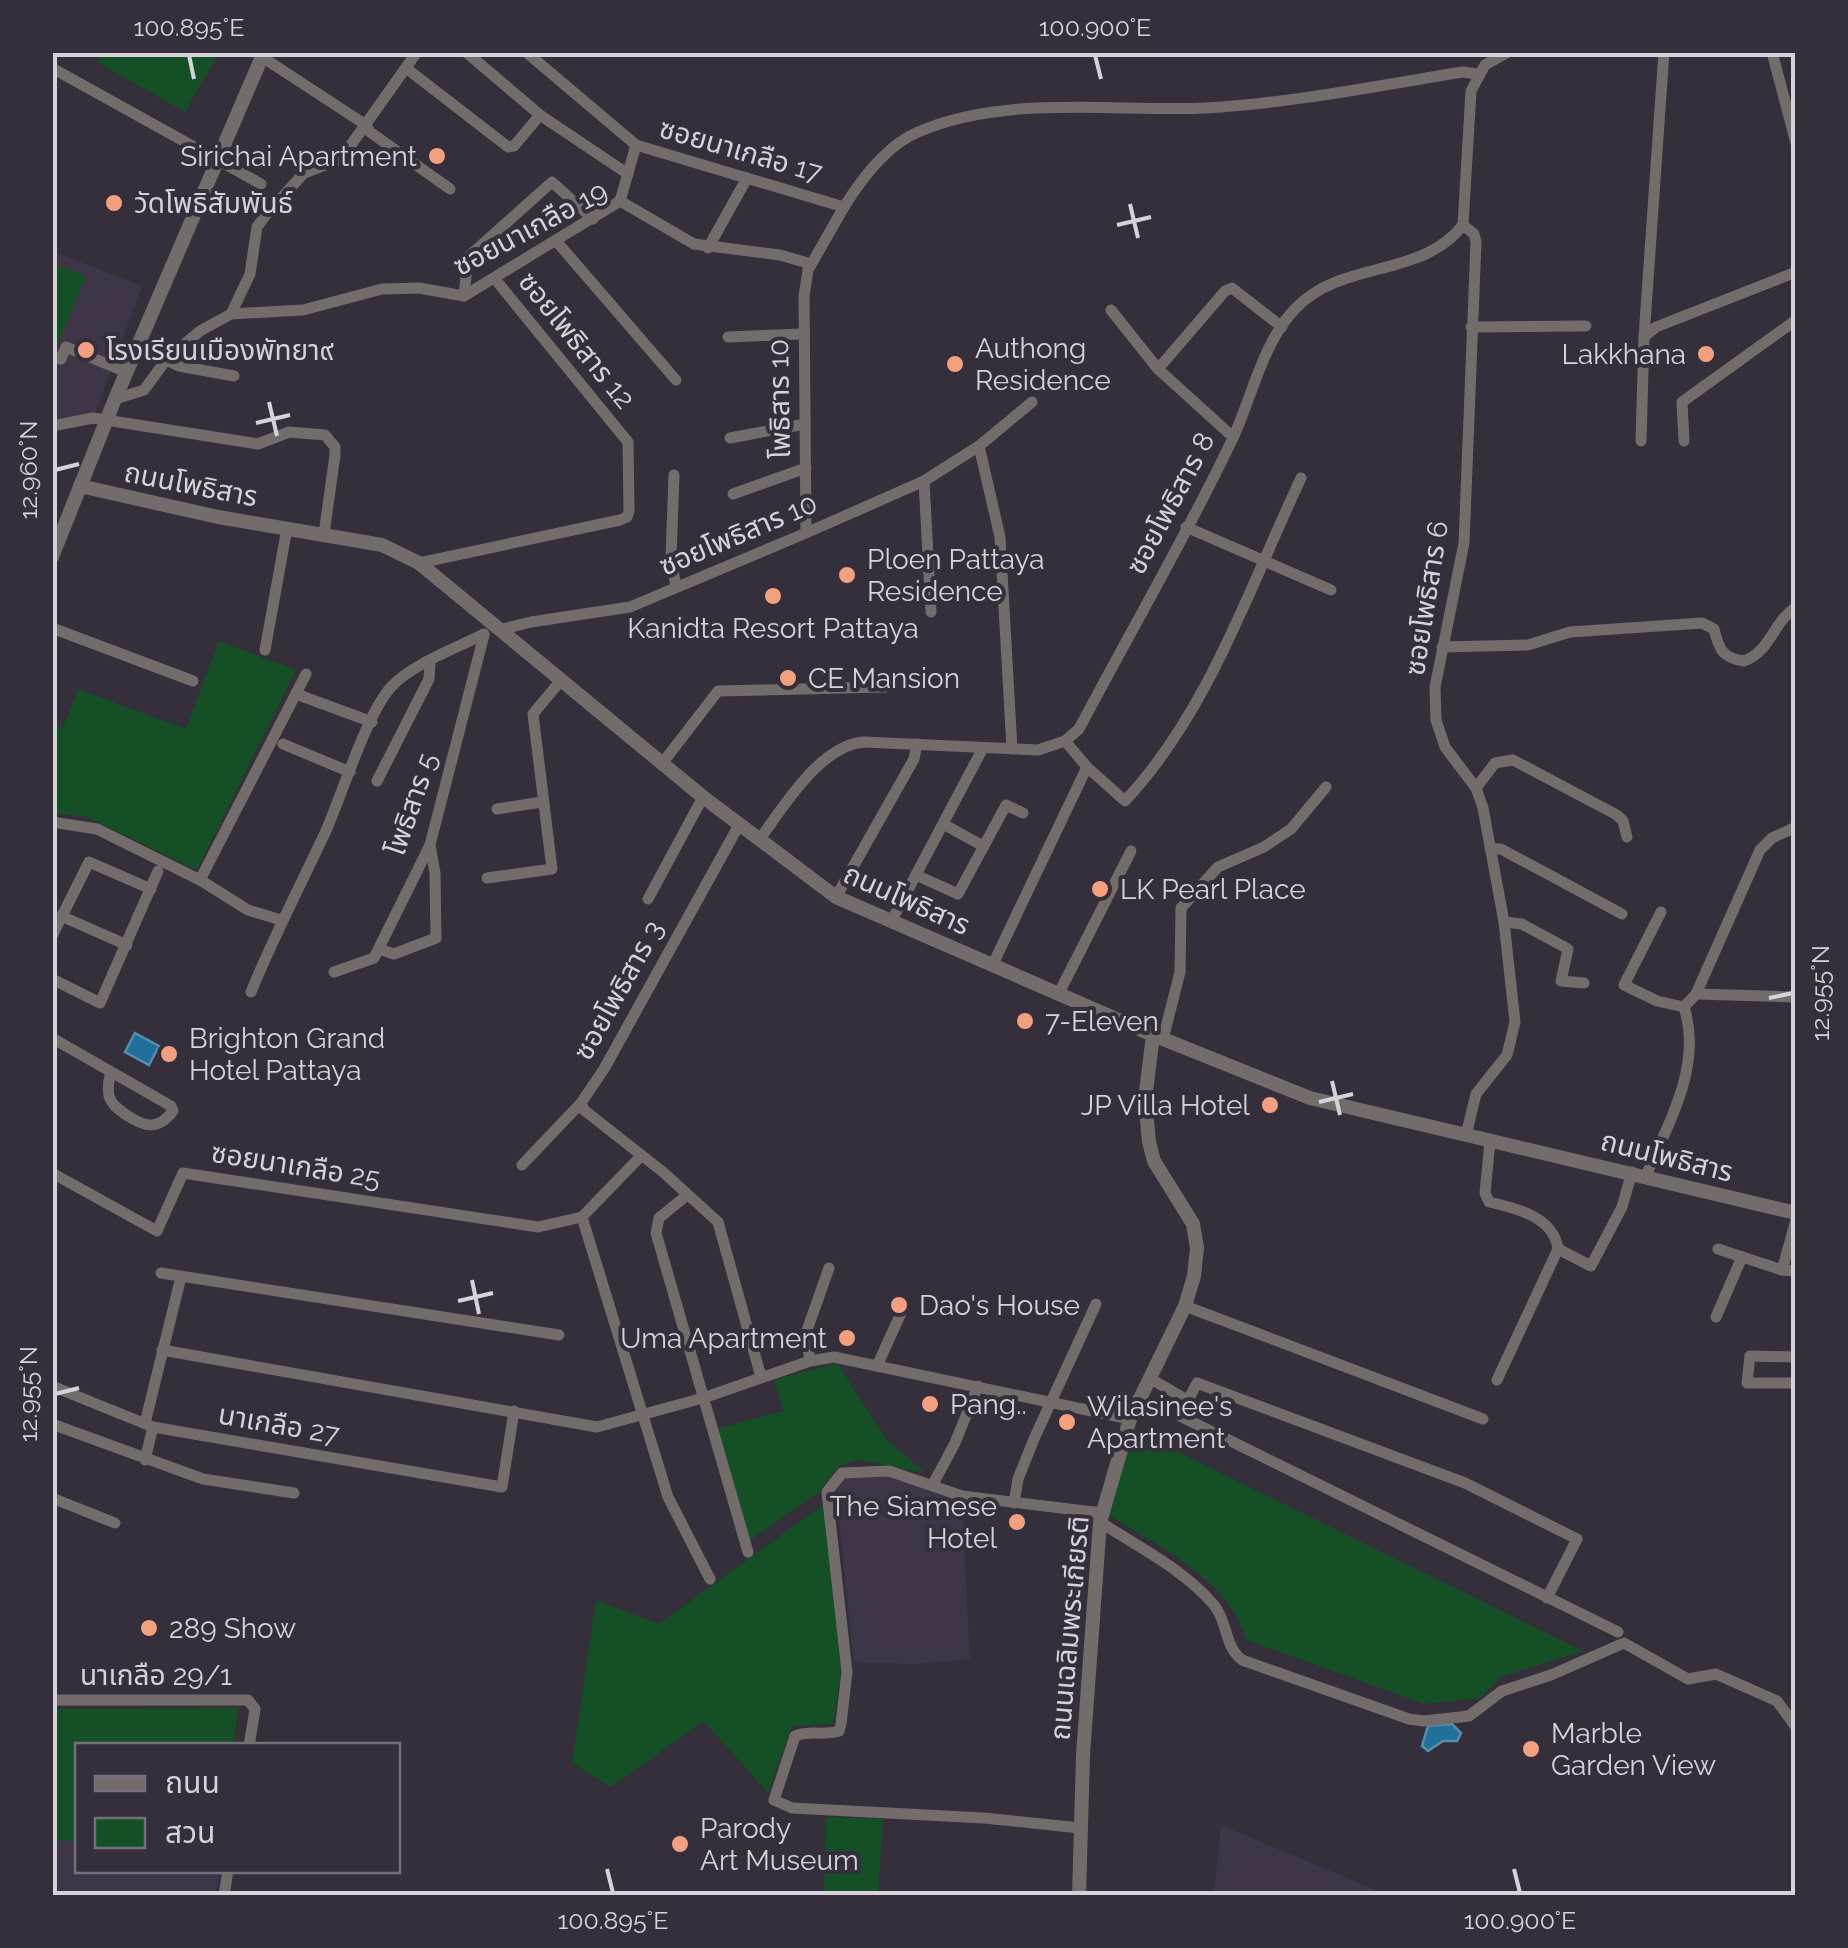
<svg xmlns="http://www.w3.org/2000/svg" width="1848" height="1948" viewBox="0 0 1848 1948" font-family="Raleway,'Noto Sans Thai',sans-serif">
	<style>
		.built { fill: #3e3648 }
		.green { fill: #154f25 }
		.water { fill: #20709b; stroke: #568dae; stroke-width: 2.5 }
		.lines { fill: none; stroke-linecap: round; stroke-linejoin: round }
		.minor { stroke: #746c6a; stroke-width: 11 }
		.tertiary { stroke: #746c6a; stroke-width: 14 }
		.ticks { fill: none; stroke: #d5d2da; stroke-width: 4 }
		.poi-dot { fill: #f2a07f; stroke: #342f3b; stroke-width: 4 }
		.labels { text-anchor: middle; stroke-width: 8; stroke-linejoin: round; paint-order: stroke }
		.street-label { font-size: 28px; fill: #d5d2da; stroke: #342f3b }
		.poi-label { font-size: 28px; fill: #d5d2da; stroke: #342f3b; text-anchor: start }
		.neatline { fill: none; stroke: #d5d2da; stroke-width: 4 }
		.ticks-label { font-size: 25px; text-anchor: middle; fill: #d5d2da }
	</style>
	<rect width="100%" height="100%" fill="#342f3b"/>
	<g class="built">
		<path d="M52,251l90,35 -47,127 -43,7z"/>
		<path d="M846,1477h51l31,14 34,10 8,158 -57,5 -59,-2 -18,-171z"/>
		<path d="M1221,1825l167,70h-174z"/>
		<path d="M53,1841h24l1,29 142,1 -5,24h-162z"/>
	</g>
	<g class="green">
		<path d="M102,53v-1l117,1 -34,59 -88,-50z"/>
		<path d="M52,263l34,13 -29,70 -4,-1z"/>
		<path d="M219,641l77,29 -99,200 -110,-53 -34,-4v-88l10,3 15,-39 108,40z"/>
		<path d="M837,1363l50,77 38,33 -66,-13 -20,6 -21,27 -72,50 -30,-114 68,-18 -10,-31z"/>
		<path d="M1134,1430l449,221 -83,26 -19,21 -57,6 -177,-64c-20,-63 -86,-91 -138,-125z"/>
		<path d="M824,1504l17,167 -8,53 -41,2 -24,67 -64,-72 -93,66 -39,-24 24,-163 63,24z"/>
		<path d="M238,1708l-4,37 -156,1 -1,95h-24v-132z"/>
		<path d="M826,1817l57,2 -5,76h-54z"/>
	</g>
	<g class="water">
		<path d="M135,1033l24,13 -10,19 -24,-13z"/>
		<path d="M1452,1724l9,9 -4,8h-14l-15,10 -6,-5 6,-20z"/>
	</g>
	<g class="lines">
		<g class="minor">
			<path d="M466,52l74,63 88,59"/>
			<path d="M526,52l110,93 208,62c18,-29 43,-62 74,-75 87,-38 196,-20 288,-24 86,-5 171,-22 256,-36l16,2"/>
			<path d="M1664,52l-20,285 12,-10 140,-55"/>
			<path d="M1772,52l24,91"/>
			<path d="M262,57l104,68 4,7 80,57"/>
			<path d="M52,68l209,116"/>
			<path d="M406,68l102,79 6,-1 26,-31"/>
			<path d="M620,201l16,-56"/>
			<path d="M1463,225l11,9 2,8 -12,301 -29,144 1,33 9,27 31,41 7,20 21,114 11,100 -8,33 -31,39 -10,41"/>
			<path d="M557,242l119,138"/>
			<path d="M708,248l39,-70"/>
			<path d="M464,296l4,-39 84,-75 41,37"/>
			<path d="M1111,310l47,59 75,68"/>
			<path d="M231,314l19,-40 7,-47 8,-11 39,-43 37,-14 76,-107"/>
			<path d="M1471,327l115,-1"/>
			<path d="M728,337l74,-3"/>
			<path d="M52,356l9,3 5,-12 60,25"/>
			<path d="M166,360l13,6 55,10"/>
			<path d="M1158,369l67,-78 7,-3 50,39"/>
			<path d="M115,399l29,-9 22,-30 34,-29 31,-17 72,-4 79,-21 37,-1 45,8 156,-95 74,43 86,11 31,9"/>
			<path d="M52,426l41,-8 165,26 31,-12 36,3 10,12v8l-11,79"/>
			<path d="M730,438l75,-14"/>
			<path d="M1641,441l3,-104"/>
			<path d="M1684,441l-2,-39 114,-82"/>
			<path d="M979,446l21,91 12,212"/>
			<path d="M674,475l-3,83 5,29"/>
			<path d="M924,481l7,131"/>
			<path d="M733,494l73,-26"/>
			<path d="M1186,527l145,63"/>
			<path d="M806,533l-2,-237 4,-26 36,-63"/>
			<path d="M419,563l201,-43 7,-3 2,-6 -1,-69 -133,-163"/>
			<path d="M52,628l141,53"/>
			<path d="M503,629l28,-7 99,-15 176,-74 118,-52 55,-35 53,-44"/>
			<path d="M1442,647l86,-2 42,-13 132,-9 12,6c5,20 8,29 30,32 27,-10 29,-39 52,-54"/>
			<path d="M265,650l22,-122"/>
			<path d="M296,694l76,28"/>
			<path d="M1065,741l22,26 38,34c84,-90 124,-213 176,-323"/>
			<path d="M283,744l67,28"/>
			<path d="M664,761l54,-70 167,-4"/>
			<path d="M377,781l52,-102 1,-17"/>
			<path d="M1476,788l19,-25 18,-3 104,55 6,6 4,16"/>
			<path d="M497,809l45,-7"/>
			<path d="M52,822l45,7 103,51 106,-206"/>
			<path d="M945,825l38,21"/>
			<path d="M759,840c24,-32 61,-95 105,-98l174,8 27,-9 14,-12c51,-97 107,-192 154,-291 19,-41 30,-97 63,-130 47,-49 125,-29 167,-83l8,-134 14,-26 23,-13"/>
			<path d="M1490,849h11l121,65"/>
			<path d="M916,875l42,19 48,-89 17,8"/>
			<path d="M487,878l65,-9 -19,-155 29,-35"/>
			<path d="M200,880l48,30 33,10"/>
			<path d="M836,897l78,-138 3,-15"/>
			<path d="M648,899l55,-102"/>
			<path d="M1661,912l-37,73 33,16 27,6"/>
			<path d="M61,916l66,29"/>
			<path d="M891,922l92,-174"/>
			<path d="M1504,922l18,2 46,25 -7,32 23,2"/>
			<path d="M52,936l37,-74 62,27"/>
			<path d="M379,949l15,5 42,-16 -1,-65 -5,-28"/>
			<path d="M993,964l94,-197"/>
			<path d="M334,972l40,-14 56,-113 54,-210"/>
			<path d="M52,979l48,24 58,-132"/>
			<path d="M251,992c22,-54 49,-106 74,-159 17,-38 41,-118 66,-146 21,-23 66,-39 93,-53"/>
			<path d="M1059,993l72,-142"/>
			<path d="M1696,994l100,3"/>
			<path d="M52,1038l119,68 2,5c-15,20 -29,16 -48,3 -7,-5 -13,-9 -16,-18 -2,-9 0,-16 2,-24"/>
			<path d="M1163,1039l17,-67 1,-64 37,-41 46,-20 27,-18 35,-42"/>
			<path d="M581,1103l3,7 79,62 55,50 43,155"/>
			<path d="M1490,1141l-5,52 4,9c27,6 65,15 69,47"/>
			<path d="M640,1157l-58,60 86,280 42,82"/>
			<path d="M522,1165l59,-62 23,-34 135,-244"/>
			<path d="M52,1173l105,58 26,-58 355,54 44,-10"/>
			<path d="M1646,1176c22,-53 57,-110 38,-169l12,-13 64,-144 12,-12 24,-11"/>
			<path d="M686,1196l-27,22 -3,15 92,319"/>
			<path d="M1718,1249l64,21 14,1"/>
			<path d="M1782,1270l14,-50"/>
			<path d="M161,1273l398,62"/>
			<path d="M1185,1306l298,113"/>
			<path d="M1716,1317l26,-60"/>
			<path d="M162,1350l435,77 106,-29 107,-37 24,-4 296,62"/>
			<path d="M1796,1357l-46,-1 -3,27h49"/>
			<path d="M810,1361l-4,-28 23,-65"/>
			<path d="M877,1366l24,-53"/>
			<path d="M1151,1379l36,21"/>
			<path d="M1497,1380l61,-131 33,17 31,-59 10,-35"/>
			<path d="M52,1386l101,41 349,60 12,-76"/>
			<path d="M145,1423l36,-146"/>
			<path d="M52,1424l151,55 91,14"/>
			<path d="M145,1460l8,-33"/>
			<path d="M932,1486l23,-43 23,-57"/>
			<path d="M52,1498l63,25"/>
			<path d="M1014,1503l4,-24 16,-40 62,-135"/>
			<path d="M1100,1522c39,25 84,48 114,83 14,17 10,41 28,55l167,59 15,2 45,-5 33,-25 49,-16 73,-32 64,36 28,-5 61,27 19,26"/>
			<path d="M1547,1598l30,-59 -112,-56 -268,-100 -17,33 438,216"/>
			<path d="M52,1700h196l7,9 -6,37"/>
			<path d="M1080,1828l-96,-10 -192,-10 -18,-8 21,-64c15,-6 29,0 44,-5l2,-7 6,-52 -20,-180 15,-19 47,-2 73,25 140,17"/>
			<path d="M224,1896l4,-26"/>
		</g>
		<g class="tertiary">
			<path d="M80,486l138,31 164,28 37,18 284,234 133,100 317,138 157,63 486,115"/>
			<path d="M52,557l63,-158 149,-347"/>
			<path d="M1079,1896l4,-141 17,-233 30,-103 55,-113 9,-30 3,-28 -4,-24 -39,-63 -5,-19 -4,-43 8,-64"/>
		</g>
	</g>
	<path class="ticks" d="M189,55l5,24M1095,55l6,24M1130,204l8,34M1117,225l34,-8M269,402l8,34M256,423l34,-8M55,470l24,-6M1769,998l24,-5M1332,1081l8,34M1319,1102l34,-8M472,1280l7,34M458,1301l35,-8M55,1394l24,-6M607,1869l6,24M1514,1869l6,24"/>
	<g class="poi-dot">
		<circle cx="437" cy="156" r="10"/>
		<circle cx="114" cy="203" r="10"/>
		<circle cx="86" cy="350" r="10"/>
		<circle cx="1706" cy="354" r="10"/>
		<circle cx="955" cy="364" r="10"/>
		<circle cx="847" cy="575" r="10"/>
		<circle cx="773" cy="596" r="10"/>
		<circle cx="788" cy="678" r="10"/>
		<circle cx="1100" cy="889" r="10"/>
		<circle cx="1025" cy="1021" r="10"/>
		<circle cx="169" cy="1054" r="10"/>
		<circle cx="1270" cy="1105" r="10"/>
		<circle cx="899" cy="1305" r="10"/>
		<circle cx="847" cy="1338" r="10"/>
		<circle cx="930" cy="1404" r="10"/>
		<circle cx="1067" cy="1422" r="10"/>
		<circle cx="1017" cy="1522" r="10"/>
		<circle cx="149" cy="1628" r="10"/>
		<circle cx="1531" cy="1749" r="10"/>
		<circle cx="680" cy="1844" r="10"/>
	</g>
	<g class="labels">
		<g class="street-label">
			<text transform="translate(741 150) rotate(16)" y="10">ซอยนาเกลือ 17</text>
			<text transform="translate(530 228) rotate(-28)" y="10">ซอยนาเกลือ 19</text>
			<text transform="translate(577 340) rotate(51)" y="10">ซอยโพธิสาร 12</text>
			<text transform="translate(779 399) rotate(-91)" y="10">โพธิสาร 10</text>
			<text transform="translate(191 484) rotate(11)" y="10">ถนนโพธิสาร</text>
			<text transform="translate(1170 503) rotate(-62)" y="10">ซอยโพธิสาร 8</text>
			<text transform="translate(738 534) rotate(-23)" y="10">ซอยโพธิสาร 10</text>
			<text transform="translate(1426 598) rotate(-81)" y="10">ซอยโพธิสาร 6</text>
			<text transform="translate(411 804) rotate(-71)" y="10">โพธิสาร 5</text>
			<text transform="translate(907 899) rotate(24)" y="10">ถนนโพธิสาร</text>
			<text transform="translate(618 990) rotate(-61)" y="10">ซอยโพธิสาร 3</text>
			<text transform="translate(1667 1156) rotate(14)" y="10">ถนนโพธิสาร</text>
			<text transform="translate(296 1165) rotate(9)" y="10">ซอยนาเกลือ 25</text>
			<text transform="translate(279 1424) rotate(10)" y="10">นาเกลือ 27</text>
			<text transform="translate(1069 1628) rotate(-85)" y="10">ถนนเฉลิมพระเกียรติ</text>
			<text x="156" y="1685">นาเกลือ 29/1</text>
		</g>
		<g class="poi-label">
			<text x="417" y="166" text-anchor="end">Sirichai Apartment</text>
			<text x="134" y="213">วัดโพธิสัมพันธ์</text>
			<text x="975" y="358">Authong<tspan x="975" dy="32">Residence</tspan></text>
			<text x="106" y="360">โรงเรียนเมืองพัทยา๙</text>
			<text x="1686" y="364" text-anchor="end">Lakkhana</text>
			<text x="867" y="569">Ploen Pattaya<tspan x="867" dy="32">Residence</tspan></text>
			<text x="773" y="638" text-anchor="middle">Kanidta Resort Pattaya</text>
			<text x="808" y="688">CE Mansion</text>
			<text x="1120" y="899">LK Pearl Place</text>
			<text x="1045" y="1031">7-Eleven</text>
			<text x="189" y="1048">Brighton Grand<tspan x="189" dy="32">Hotel Pattaya</tspan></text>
			<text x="1250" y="1115" text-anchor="end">JP Villa Hotel</text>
			<text x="919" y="1315">Dao's House</text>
			<text x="827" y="1348" text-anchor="end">Uma Apartment</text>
			<text x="950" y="1414">Pang..</text>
			<text x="1087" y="1416">Wilasinee's<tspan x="1087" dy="32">Apartment</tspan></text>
			<text x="997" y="1516" text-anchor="end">The Siamese<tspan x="997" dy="32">Hotel</tspan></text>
			<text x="169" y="1638">289 Show</text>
			<text x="1551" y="1743">Marble<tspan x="1551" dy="32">Garden View</tspan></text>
			<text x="700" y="1838">Parody<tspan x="700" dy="32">Art Museum</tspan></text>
		</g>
	</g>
	<rect width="1848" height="1948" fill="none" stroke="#342f3b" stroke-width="110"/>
	<rect x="75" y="1743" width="325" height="130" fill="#342f3b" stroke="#74707b" stroke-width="2.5"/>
	<rect x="95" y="1776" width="50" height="15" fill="#746c6a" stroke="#74707b" stroke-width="2.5"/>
	<text x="165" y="1793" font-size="30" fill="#d5d2da">ถนน</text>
	<rect x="95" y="1818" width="50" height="30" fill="#154f25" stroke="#74707b" stroke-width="2.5"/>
	<text x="165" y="1843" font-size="30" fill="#d5d2da">สวน</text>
	<rect x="55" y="55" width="1738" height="1838" class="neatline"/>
	<g class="ticks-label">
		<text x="189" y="36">100.895°E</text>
		<text x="1095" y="36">100.900°E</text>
		<text transform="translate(28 470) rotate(-90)" y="9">12.960°N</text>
		<text transform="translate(1820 993) rotate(-90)" y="9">12.955°N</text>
		<text transform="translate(28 1394) rotate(-90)" y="9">12.955°N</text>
		<text x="613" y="1929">100.895°E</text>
		<text x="1520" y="1929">100.900°E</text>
	</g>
</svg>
